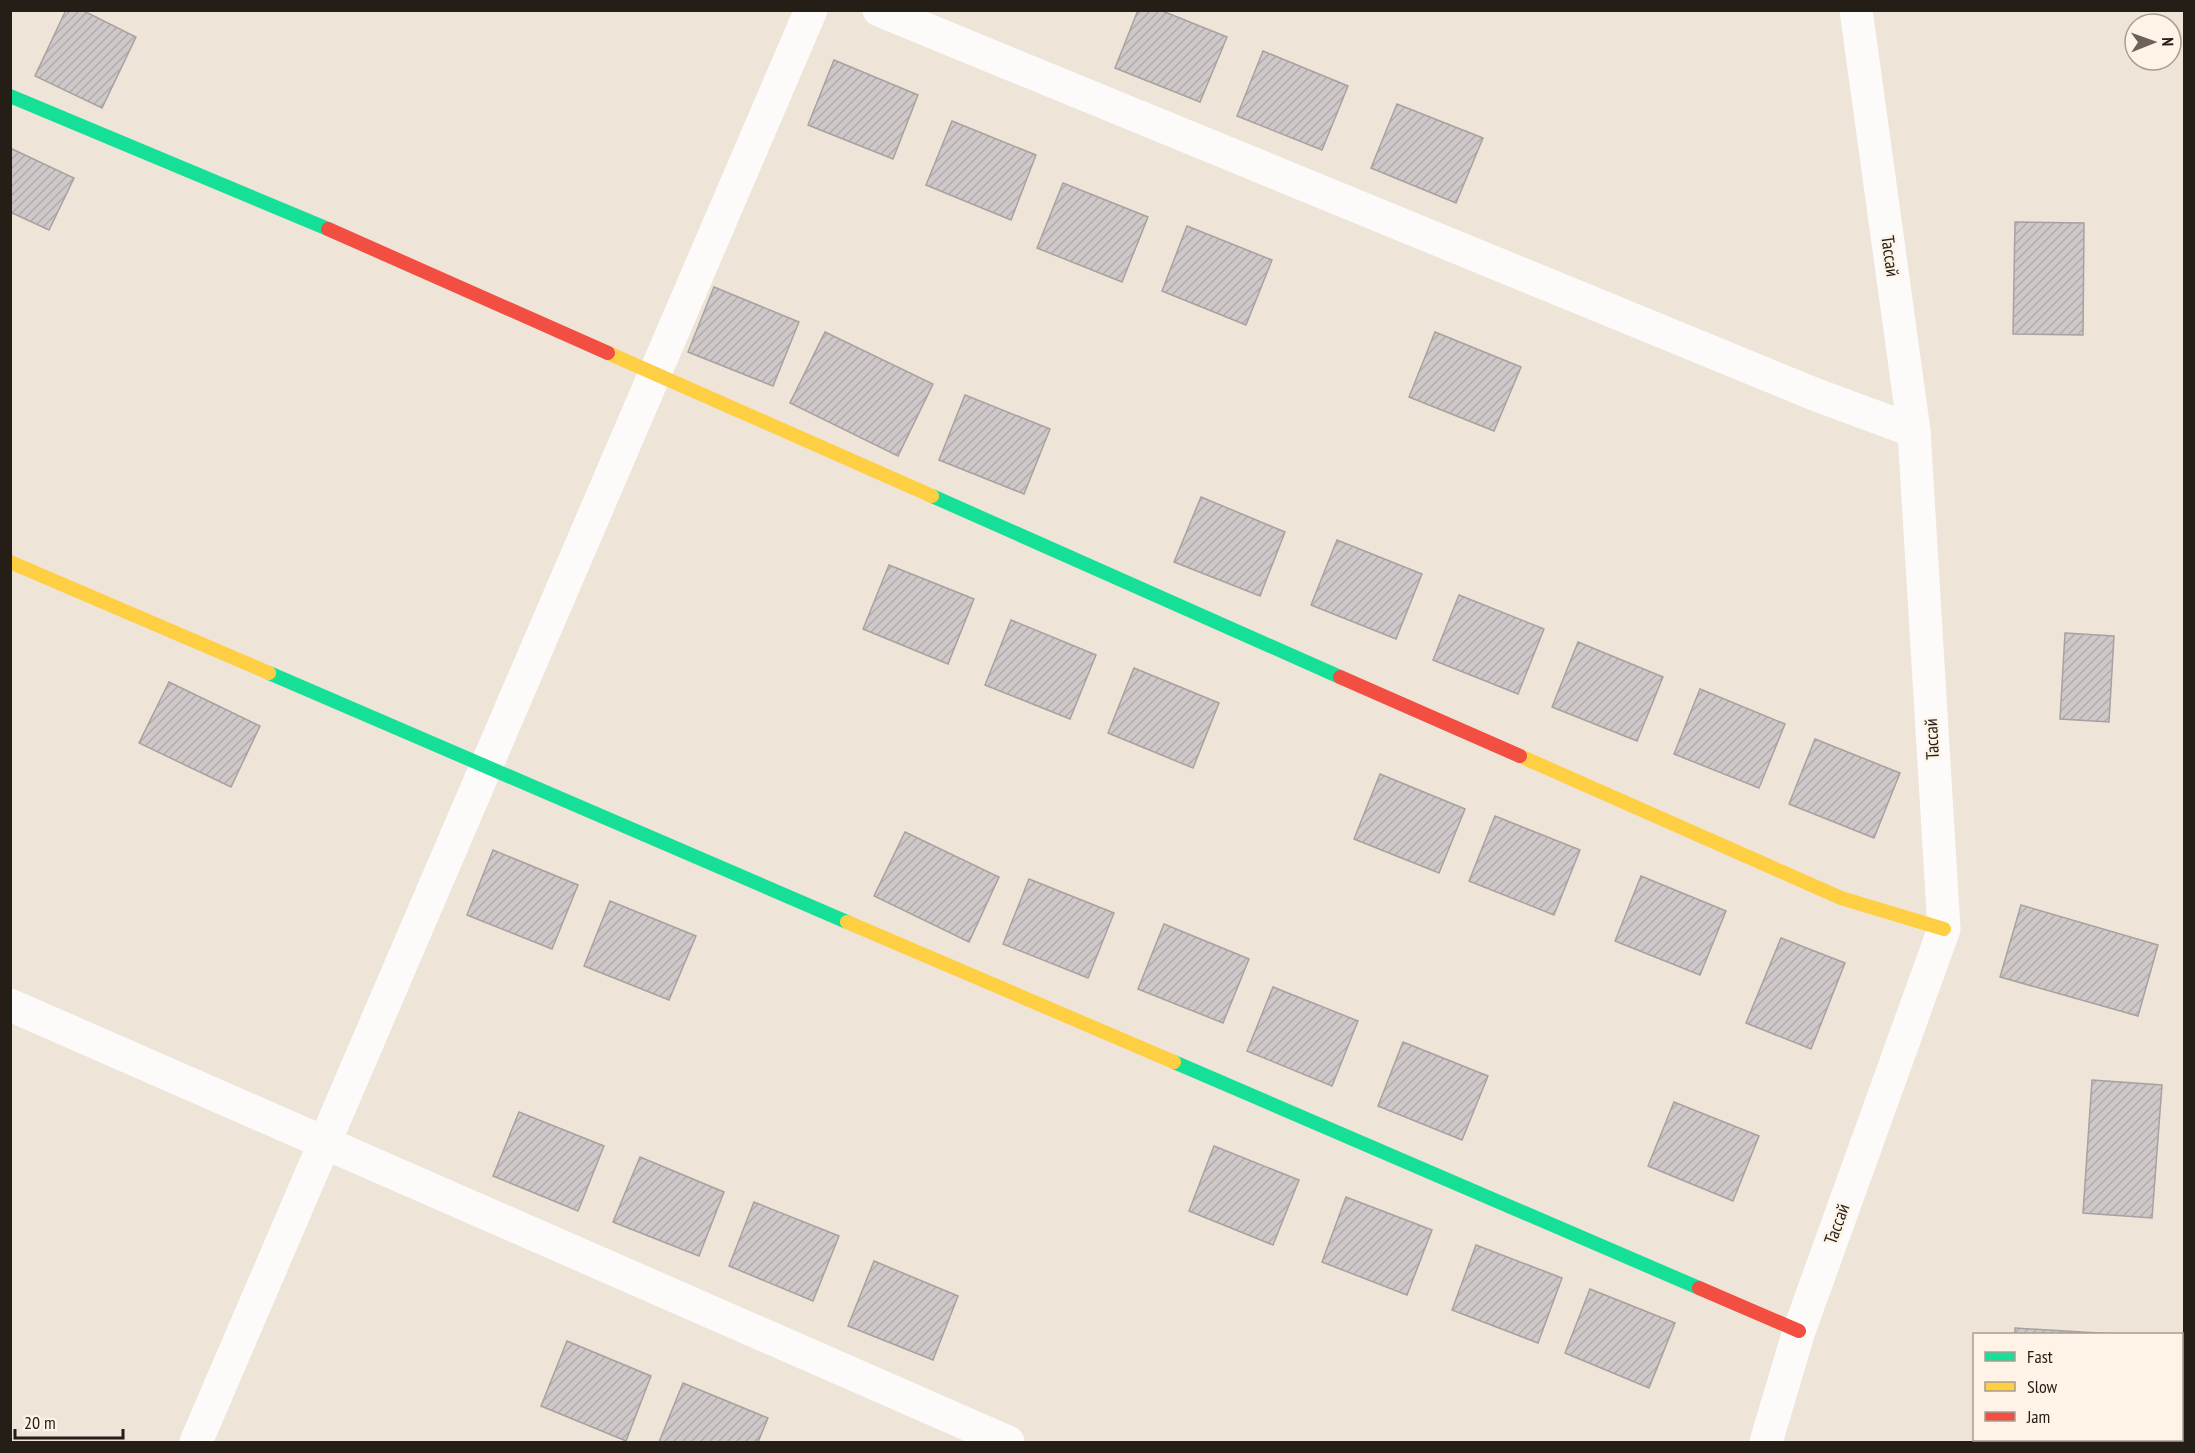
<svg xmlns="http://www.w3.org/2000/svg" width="2195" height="1453" viewBox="0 0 2195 1453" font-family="'PT Sans Narrow',sans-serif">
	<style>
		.building { fill: url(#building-hatch); stroke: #a8a1a0; stroke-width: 1.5 }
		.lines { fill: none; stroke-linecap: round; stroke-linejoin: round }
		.street { stroke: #fcfbf9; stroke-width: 33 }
		.fast { stroke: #16e098; stroke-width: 14 }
		.slow { stroke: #ffcf43; stroke-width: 14 }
		.jam { stroke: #f24e42; stroke-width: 14 }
		.labels { text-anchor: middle; stroke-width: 4.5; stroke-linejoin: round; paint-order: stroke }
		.street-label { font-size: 18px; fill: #241e16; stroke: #fef3e6 }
	</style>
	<defs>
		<pattern id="building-hatch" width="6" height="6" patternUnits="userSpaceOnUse" patternTransform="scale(1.5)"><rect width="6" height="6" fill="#cfc8c8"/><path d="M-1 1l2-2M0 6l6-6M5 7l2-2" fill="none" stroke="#b2abab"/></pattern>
	</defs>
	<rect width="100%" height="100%" fill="#eee4d8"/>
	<g class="building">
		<path d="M66,10h16l54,27 -34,71 -67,-32z"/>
		<path d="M1138,10h22l67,27 -27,65 -85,-34z"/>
		<path d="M1263,51l85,35 -26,64 -85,-34z"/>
		<path d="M834,60l84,35 -25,64 -85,-34z"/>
		<path d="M1397,104l86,34 -27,65 -85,-35z"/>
		<path d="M952,121l84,34 -25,65 -85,-35z"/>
		<path d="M10,148l64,30 -25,52 -39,-18z"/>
		<path d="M1063,183l85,34 -26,65 -85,-34z"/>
		<path d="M2015,222l69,1 -1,112 -70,-1z"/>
		<path d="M1187,226l85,34 -26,65 -84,-34z"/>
		<path d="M714,287l85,35 -26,64 -85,-34z"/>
		<path d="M825,332l108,52 -35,72 -108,-53z"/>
		<path d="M1435,332l86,35 -27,64 -85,-34z"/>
		<path d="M965,395l85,34 -26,65 -85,-34z"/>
		<path d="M1201,497l84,35 -25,64 -86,-34z"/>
		<path d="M1337,540l85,34 -26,65 -85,-34z"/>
		<path d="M889,565l85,34 -26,65 -85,-35z"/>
		<path d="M1459,595l85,34 -26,65 -85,-34z"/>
		<path d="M1011,620l85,35 -26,64 -85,-34z"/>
		<path d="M2065,633l49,3 -5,86 -49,-3z"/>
		<path d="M1578,642l85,35 -26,64 -85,-34z"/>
		<path d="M1134,668l85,35 -26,65 -85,-35z"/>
		<path d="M169,682l91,44 -29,61 -92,-44z"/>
		<path d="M1700,689l85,35 -26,64 -85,-34z"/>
		<path d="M1815,739l85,34 -26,65 -85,-34z"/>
		<path d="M1380,774l85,35 -26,64 -85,-34z"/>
		<path d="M1495,816l85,34 -26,65 -85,-34z"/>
		<path d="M905,832l94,45 -30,65 -95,-46z"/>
		<path d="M493,850l85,35 -26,64 -85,-34z"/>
		<path d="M1641,876l85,35 -26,64 -85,-34z"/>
		<path d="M1029,879l85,34 -26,65 -85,-34z"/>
		<path d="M610,901l86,35 -27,64 -85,-34z"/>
		<path d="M2021,905l137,40 -20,71 -138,-39z"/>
		<path d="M1164,924l85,35 -26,64 -85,-34z"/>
		<path d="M1781,938l64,25 -34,86 -65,-26z"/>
		<path d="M1273,987l85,34 -26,65 -85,-35z"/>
		<path d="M1403,1042l85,34 -26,64 -84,-34z"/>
		<path d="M2092,1080l70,5 -10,133 -69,-5z"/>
		<path d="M1674,1102l85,34 -26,65 -85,-35z"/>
		<path d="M519,1112l85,34 -26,65 -85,-35z"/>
		<path d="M1214,1146l85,34 -26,65 -84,-34z"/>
		<path d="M640,1157l84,35 -25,64 -86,-34z"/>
		<path d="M1346,1197l86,33 -25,65 -85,-33z"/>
		<path d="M754,1202l85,34 -26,65 -84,-35z"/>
		<path d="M1476,1245l86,33 -24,65 -86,-33z"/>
		<path d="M874,1261l84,35 -25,64 -85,-34z"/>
		<path d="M1590,1289l85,34 -26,65 -84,-35z"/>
		<path d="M2015,1328l100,6h-100z"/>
		<path d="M2182,1339h2v103l-67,-2h65z"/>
		<path d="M567,1341l84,35 -25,65 -85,-35z"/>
		<path d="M683,1383l85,35 -10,24h-99z"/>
	</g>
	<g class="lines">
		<g class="street">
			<path d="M879,10l935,384 100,37"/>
			<path d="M10,1005l998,437"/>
			<path d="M196,1442l615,-1432"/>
			<path d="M1766,1442l33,-111 145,-402 -30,-498 -58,-421"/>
		</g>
		<g class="fast">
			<path d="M10,96l318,133"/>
			<path d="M932,496l408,181"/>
			<path d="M269,673l578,249"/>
			<path d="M1174,1062l525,226"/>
		</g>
		<g class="slow">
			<path d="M608,353l324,143"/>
			<path d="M10,562l259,111"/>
			<path d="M1520,756l321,142 103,31"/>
			<path d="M847,922l327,140"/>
		</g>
		<g class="jam">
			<path d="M328,229l280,124"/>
			<path d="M1340,677l180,79"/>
			<path d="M1699,1288l100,43"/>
		</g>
	</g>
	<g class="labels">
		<g class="street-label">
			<text transform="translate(1890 256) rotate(82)" y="6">Тассай</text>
			<text transform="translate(1932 739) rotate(-93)" y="6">Тассай</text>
			<text transform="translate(1837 1224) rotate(-70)" y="6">Тассай</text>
		</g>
	</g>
	<rect width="2195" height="1453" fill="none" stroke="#241e16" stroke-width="24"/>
	<rect x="1973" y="1333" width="210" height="108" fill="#fef3e6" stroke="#a79e93" stroke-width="1.5"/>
	<rect x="1985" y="1352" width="30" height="9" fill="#16e098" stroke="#a79e93" stroke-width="1.5"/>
	<text x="2027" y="1363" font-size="18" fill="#241e16">Fast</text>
	<rect x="1985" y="1382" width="30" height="9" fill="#ffcf43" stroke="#a79e93" stroke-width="1.5"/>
	<text x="2027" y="1393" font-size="18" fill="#241e16">Slow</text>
	<rect x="1985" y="1412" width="30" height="9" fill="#f24e42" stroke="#a79e93" stroke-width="1.5"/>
	<text x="2027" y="1423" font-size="18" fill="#241e16">Jam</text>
	<g transform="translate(2153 42) rotate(89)"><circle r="28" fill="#fef3e6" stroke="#a79e93" stroke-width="1.5"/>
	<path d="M0-4.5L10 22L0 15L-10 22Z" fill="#6b635a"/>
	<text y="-9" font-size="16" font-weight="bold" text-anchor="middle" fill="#241e16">N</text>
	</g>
	<path d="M15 1429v9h108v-9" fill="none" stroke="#241e16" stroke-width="3"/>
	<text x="24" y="1429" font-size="18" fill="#241e16" stroke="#fef3e6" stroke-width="4.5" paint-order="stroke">20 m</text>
</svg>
